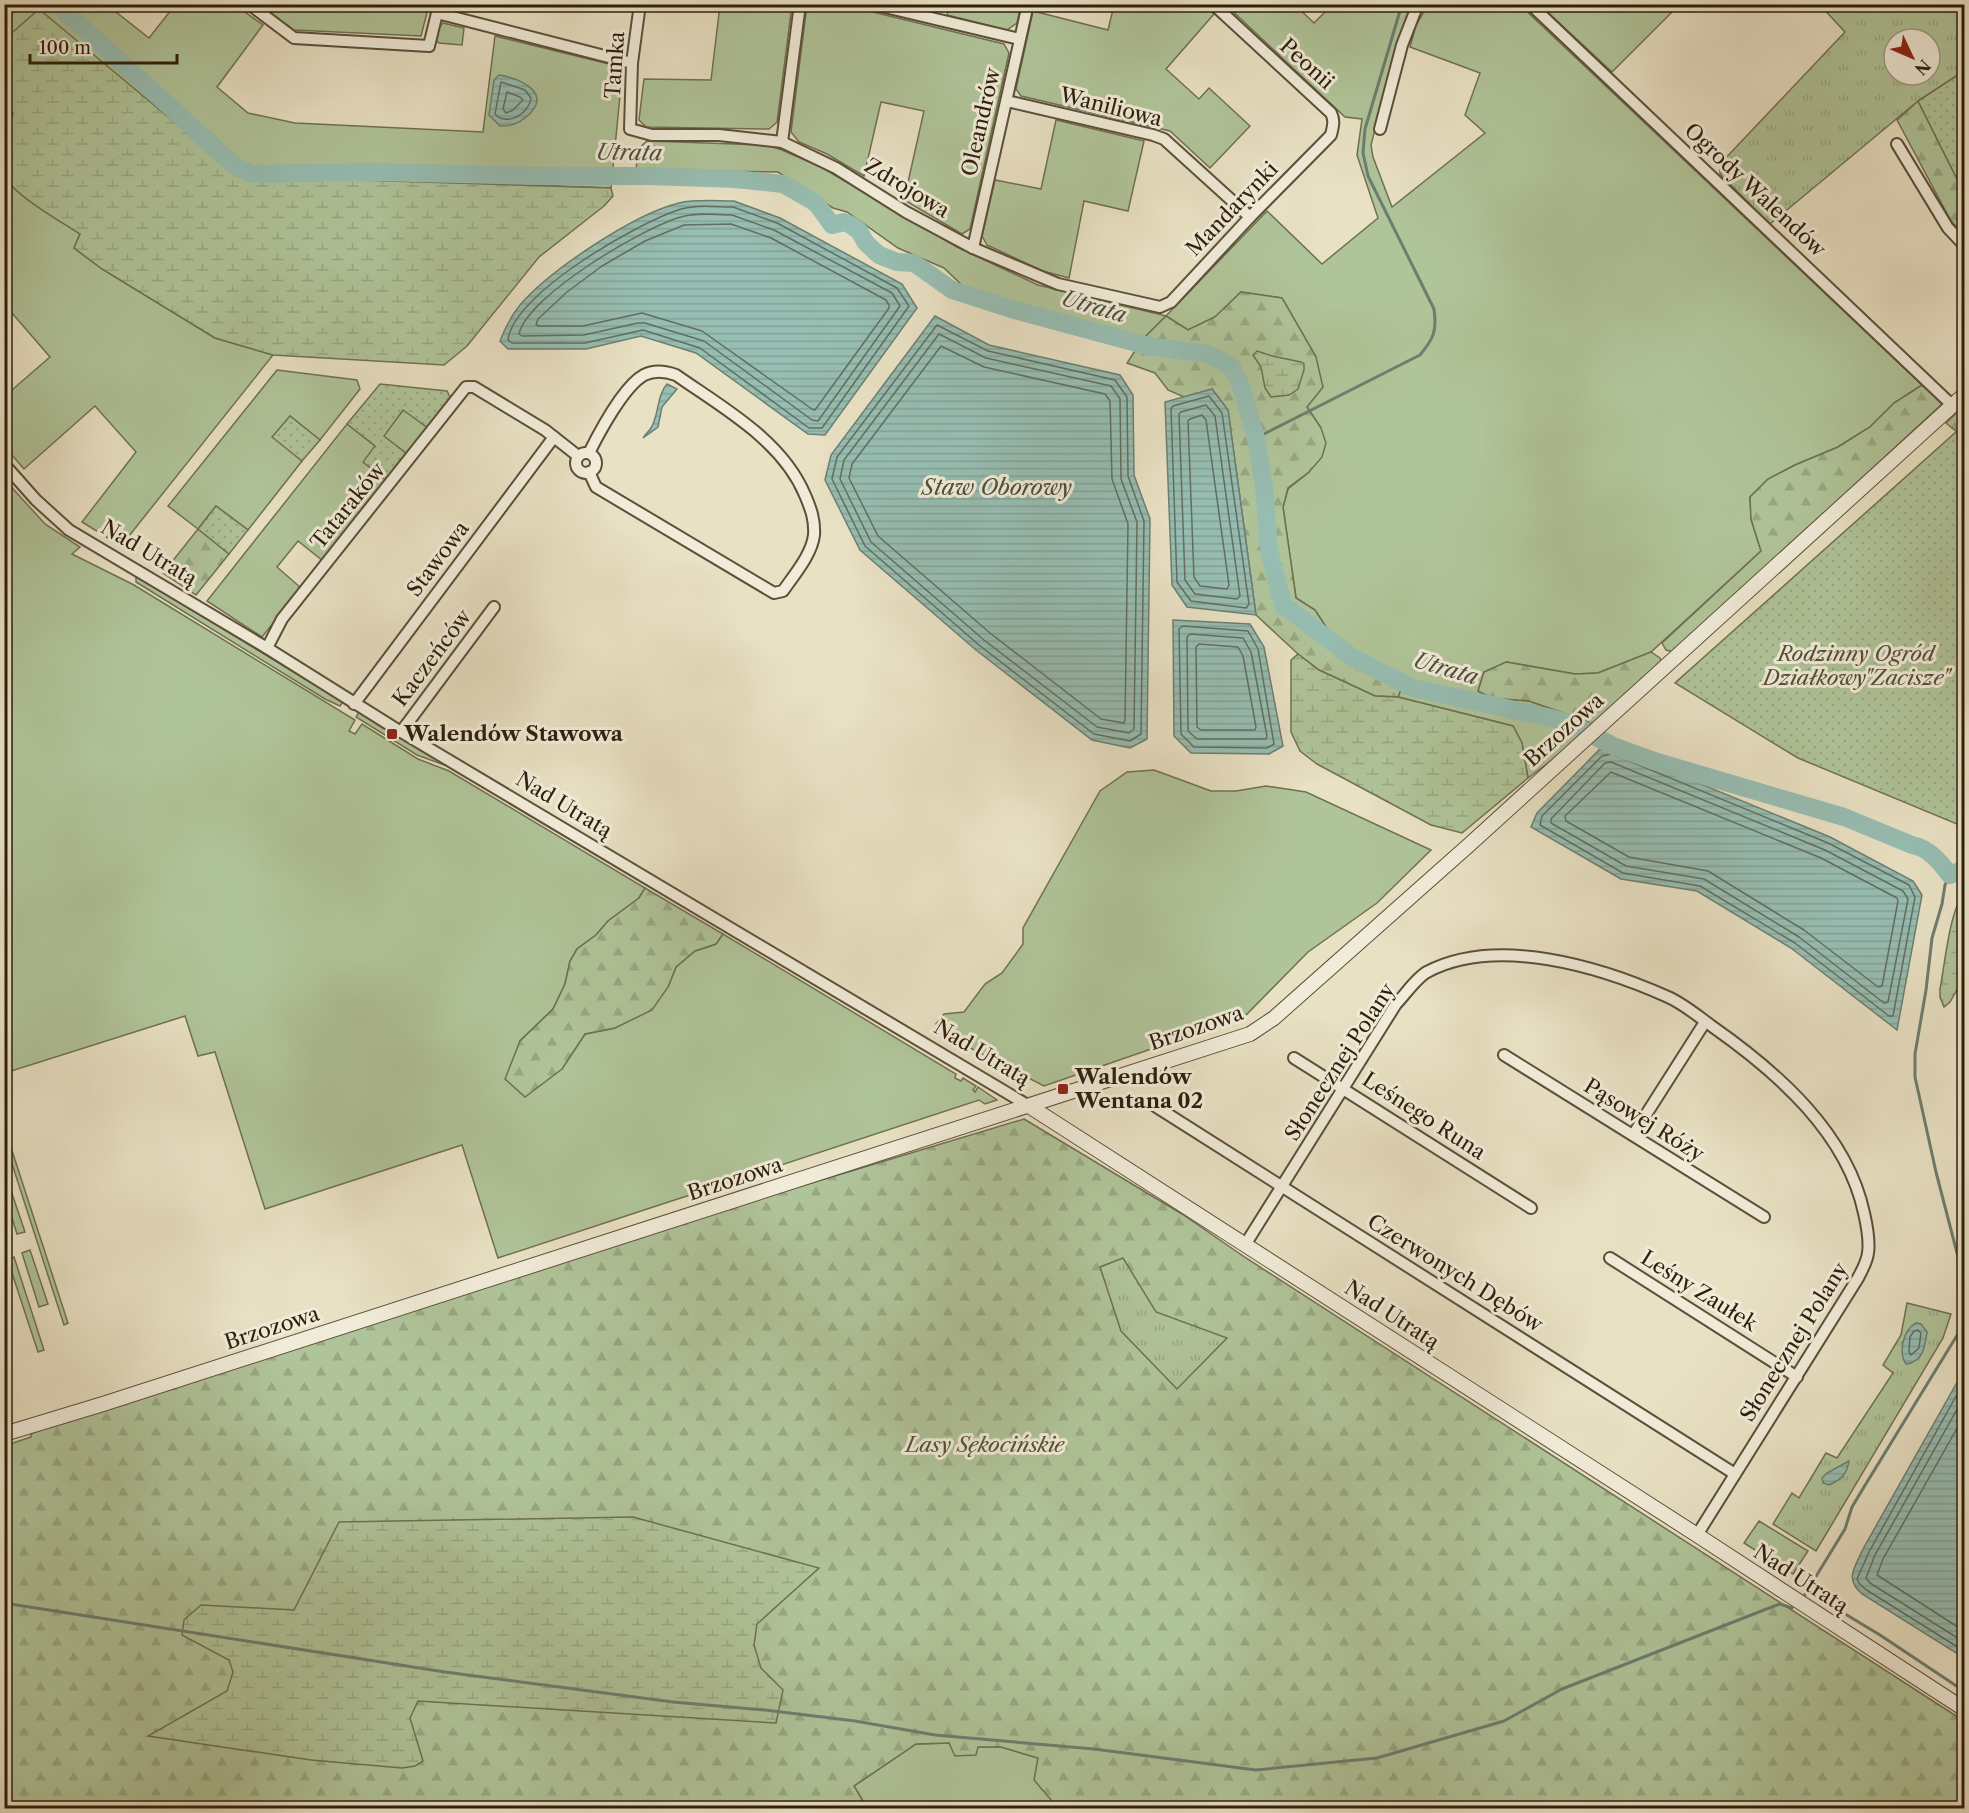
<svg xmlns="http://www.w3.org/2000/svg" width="1969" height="1813" viewBox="0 0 1969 1813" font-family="'Libre Caslon Text',serif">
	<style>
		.grass { fill: #b0c499; stroke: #6e7152; stroke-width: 1.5 }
		.forest { fill: url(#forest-firs); stroke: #6e7152; stroke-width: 1.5 }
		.wetland { fill: url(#wetland-marsh); stroke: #6e7152; stroke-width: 1.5 }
		.park { fill: url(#park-tufts); stroke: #6e7152; stroke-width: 1.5; fill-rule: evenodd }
		.garden { fill: url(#garden-dots); stroke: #6e7152; stroke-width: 1.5 }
		.water { fill: url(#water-rules); stroke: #6d7e70; stroke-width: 1.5 }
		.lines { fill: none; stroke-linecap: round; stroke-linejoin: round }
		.shore { stroke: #626e60; stroke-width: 1.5 }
		.stream { stroke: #6d7e70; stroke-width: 3 }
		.river { stroke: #97beb3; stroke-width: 18 }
		.minor-casing { stroke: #5c4f3a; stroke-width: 14 }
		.tertiary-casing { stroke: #5c4f3a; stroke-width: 16 }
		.minor { stroke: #f1ecd9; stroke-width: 10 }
		.tertiary { stroke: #f1ecd9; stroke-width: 14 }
		.poi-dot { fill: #8f2418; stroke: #f1ecd9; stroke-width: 2 }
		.labels { text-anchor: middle; stroke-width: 6; stroke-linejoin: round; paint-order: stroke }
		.street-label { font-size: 21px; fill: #2d1e0c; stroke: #f1ecd9 }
		.park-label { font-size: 21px; font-style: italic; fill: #545036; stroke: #f1ecd9 }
		.poi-label { font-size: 21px; font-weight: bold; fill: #2d1e0c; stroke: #f1ecd9; text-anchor: start }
		.water-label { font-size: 22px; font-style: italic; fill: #4d4e3e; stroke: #f1ecd9 }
	</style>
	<defs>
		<pattern id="forest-firs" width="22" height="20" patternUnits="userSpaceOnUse" patternTransform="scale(1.5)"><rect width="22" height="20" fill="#b0c499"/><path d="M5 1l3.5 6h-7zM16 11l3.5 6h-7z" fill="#98a883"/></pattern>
		<pattern id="wetland-marsh" width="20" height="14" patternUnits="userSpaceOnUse" patternTransform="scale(1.5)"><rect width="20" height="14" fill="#b0c499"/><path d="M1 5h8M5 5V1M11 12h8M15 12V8" fill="none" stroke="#98a883"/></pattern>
		<pattern id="park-tufts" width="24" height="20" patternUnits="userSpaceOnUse" patternTransform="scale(1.5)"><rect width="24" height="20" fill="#b0c499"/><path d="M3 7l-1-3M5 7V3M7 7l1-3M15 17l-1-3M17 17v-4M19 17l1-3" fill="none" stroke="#98a883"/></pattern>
		<pattern id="garden-dots" width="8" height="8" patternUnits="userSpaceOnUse" patternTransform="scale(1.5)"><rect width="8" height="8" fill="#b0c499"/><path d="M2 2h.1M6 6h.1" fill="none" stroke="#98a883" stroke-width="1.8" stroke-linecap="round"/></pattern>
		<pattern id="water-rules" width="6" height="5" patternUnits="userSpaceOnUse" patternTransform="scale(1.5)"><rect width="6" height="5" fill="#97beb3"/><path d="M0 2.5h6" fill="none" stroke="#82a399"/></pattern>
	</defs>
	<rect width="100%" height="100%" fill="#e9e1c4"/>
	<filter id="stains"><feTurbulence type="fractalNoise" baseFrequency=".00333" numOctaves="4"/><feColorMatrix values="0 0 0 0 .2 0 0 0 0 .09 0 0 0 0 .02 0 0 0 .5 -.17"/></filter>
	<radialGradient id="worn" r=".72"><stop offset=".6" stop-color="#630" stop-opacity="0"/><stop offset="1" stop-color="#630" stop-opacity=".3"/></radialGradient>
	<g class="grass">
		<path d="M14,5h21l4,4 5,-4h63l42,33 26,-33h60l28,20 -46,62 31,26 47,10 188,9 12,-96 118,29 9,10 -11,113 -253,-8 -110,1 -243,-142v-19l13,-12z"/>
		<path d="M260,5h169l-8,31 -127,-6z"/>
		<path d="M720,5h72l-15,117 -8,7 -123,-2 -7,-7 5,-41 67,1z"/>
		<path d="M807,5h37l160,39 5,9 -39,176 -8,5 -58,-34 20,-89 -43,-9 -17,74 -37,-22 -28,-12 -8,-10z"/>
		<path d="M950,5v-1l71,1 -4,18 -10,7 -60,-15z"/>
		<path d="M1114,5h90l10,9 -48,55 33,30 10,-11 41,38 -40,42 -40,-37 -149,-35 -5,-7 17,-78 75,19z"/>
		<path d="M1226,5h69l19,18 18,-18h81l-22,61 -20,79 2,12 19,50 93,-74 -20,-18 15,-42 -70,-26 6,-22 12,-20h92l402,380 -28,18 -24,24 -32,20 -43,18 -27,14 -18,18 1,22 10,32 -110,101 -53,21 -23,1 -68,-12 -23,10 -6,19 14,7 37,3 58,20 7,5 -19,17 -47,35 -6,-35 -9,-17 -115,-29 8,-21 -34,-9 -44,-37 -13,-20 -19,-12 -13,-91 5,-18 21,-17 12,-44 -14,-21 9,-50 -34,-59 -41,-6 -26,25 -27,13 -22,-14 -24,24 -27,-9 -16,-1 -20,-8 -27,-5 -88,-30 -20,-19 -46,-20 -51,-36 -14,-4 -55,-36 -142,-2 2,-21 9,-8 120,4 15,5 39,17 136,80 81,38 128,31 101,-105 55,53 56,-46 -21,-63 5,-36 -17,-2z"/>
		<path d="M1540,5h139l-67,67z"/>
		<path d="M443,23l21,5 -2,17 -23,-2 -3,-3 3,-13z"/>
		<path d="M5,104l8,9 -8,26z"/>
		<path d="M1056,120l88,21 -16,70 -44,-10 -15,77 -26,-7 -56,-26 -5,-9 13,-56 46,9z"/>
		<path d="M4,165l4,16 18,17 54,36 -6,14 28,21 113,69 58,17 -152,191 -39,-24 54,-70 -41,-46 -71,63 -19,-22v-51l45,-39 -45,-52z"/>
		<path d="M277,370l80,10 3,9 -40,51 -30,-24 -17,21 29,24 -54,69 -32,-24 -18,23 -30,-23z"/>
		<path d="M404,409l24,19 -21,26 -24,-18z"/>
		<path d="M347,424l28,22 12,35 -64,80 -25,-20 -21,26 24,21 -39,49 -55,-36z"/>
		<path d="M4,479l41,45 35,23 -8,7 62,31 221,135 -6,11 6,3 7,-10 56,35 31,12 196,117 -6,10 -31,23 -12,14 -19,14 -7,12 -5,23 -12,25 -33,32 42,28 23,-35 30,-6 53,-41 8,-20 19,-16 21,-7 7,-10 233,140 -1,4 6,3 2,-3 13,8 -3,4 2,2 3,-5 19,13 -12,4 -6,-4 -481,158 -36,-113 -197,64 -50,-157 -17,4 -13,-40 -180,57z"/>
		<path d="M136,576l207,126 -3,4 -15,-7 -189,-117z"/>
		<path d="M359,712l29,19v2l6,4 2,-3 253,150 1,3 -203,-121 -30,-11 -61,-38z"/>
		<path d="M1154,770l57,21h25l30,-5 40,6 125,58 -54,53 -69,49 -64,65 -200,69 -93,-48 -15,-14 8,-10 20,-2 21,-28 17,-11 21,-29v-16l77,-137 27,-19z"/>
		<path d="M4,1126l64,197 -4,2 -59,-183z"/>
		<path d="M4,1170l21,62 -8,2 -12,-38z"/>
		<path d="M30,1250l18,54 -9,3 -17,-54z"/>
		<path d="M14,1257l30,93 -6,2 -28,-85 2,-1 -2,-7z"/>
		<path d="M1759,1521l49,30 -15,23 -49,-31z"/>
		<path d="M950,1743l28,4h23l37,11 14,43 10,7h-202l4,-5 -10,-17 62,-42z"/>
	</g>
	<g class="forest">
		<path d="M1918,101l46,92v41l-13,-13 -54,-101z"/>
		<path d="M1241,292l41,6 34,59 7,30 -16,20 14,21 5,15 -4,14 -13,15 -21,16 -5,19 13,91 19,12 13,20 44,37 34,9 -8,21 -23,-1 -56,-26 -21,-16 -42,-39 -28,-205 -16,-21 -28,8 -16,-7 -13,-17 -28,-10 15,-23 24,-24 22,14 27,-13z"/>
		<path d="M1922,385l20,19 -268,248 -8,-2 -4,-7 99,-92 -10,-32 -1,-22 18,-18 27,-14 43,-18 32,-20 24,-24z"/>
		<path d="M1964,406v32l-18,-15z"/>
		<path d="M198,529l31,25 -33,41 -33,-22z"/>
		<path d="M1651,652l9,6 2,6 -68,62 -7,-5 -58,-20 -37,-3 -14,-7 6,-19 22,-10 69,12 23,-1z"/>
		<path d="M645,888l78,46 -7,10 -21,7 -19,16 -8,20 -16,23 -37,18 -30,6 -23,35 -37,28 -20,-18 15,-38 33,-32 12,-25 5,-23 7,-12 19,-14 12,-14 31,-23z"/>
		<path d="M1024,1119l158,95 64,44 718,463v87h-902l-10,-7 -18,-21 4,-22 -37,-11h-23l-2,8 -21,1 -6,-13 -33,1 -62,42 10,17 -4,5h-855l-1,-362 27,-9v-3l17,-9 438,-144z"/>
	</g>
	<g class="wetland">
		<path d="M39,9l195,163 14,9 110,-1 253,8 2,8 -9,10 -65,51 -72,89 -23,19 -171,-10 -58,-17 -113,-69 -28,-21 6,-14c-17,-11 -62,-37 -72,-53 -8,-17 -1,-50 5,-68l-8,-9v-65z"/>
		<path d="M1257,351l15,5 29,6 3,2v6l-6,19 -9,6 -18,2 -6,-9 -4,-21 -8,-12z"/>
		<path d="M1298,654l21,16 56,26 23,1 115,29 9,17 6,35 -66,55 -31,-8 -114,-61 -17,-13 -9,-19v-72z"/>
		<path d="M1964,895v82l-14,25 -6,5 -4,-10v-8c4,-19 10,-83 24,-94z"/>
		<path d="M633,1517l186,51 -62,56 -3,21 7,23 22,22 -7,33 -358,-22 -8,17 13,43 -8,5 -13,2 -91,-8 -163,-24 79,-45 6,-19 -4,-12 -47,-25 2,-15 17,-15 93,5 45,-88z"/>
	</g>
	<g class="park">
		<path d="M1820,5h144v66l-46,30 -148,123 -50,-50v-10l125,-132zM1894,39h36v36h-36z"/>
		<path d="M1123,1258l33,54 71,26 -50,51 -56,-58 -21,-64z"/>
		<path d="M1907,1303l44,11 -8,24 -127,213 -43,-27 19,-31 7,5 27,-45 11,5 56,-85 -10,-8 18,-30z"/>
	</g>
	<g class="garden">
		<path d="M1964,71v122l-46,-92z"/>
		<path d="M380,384l67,7 4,8 -23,29 -25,-18 -19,26 23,18 -20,27 -24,-19 12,-16 -28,-22z"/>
		<path d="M290,416l30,24 -18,21 -30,-24z"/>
		<path d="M1956,432l8,6v389l-166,-69 -123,-75z"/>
		<path d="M216,506l32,24 -19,24 -31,-25z"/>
	</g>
	<g class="water">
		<path d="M499,75c23,4 55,19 27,42 -8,7 -15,9 -26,9l-11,-11 5,-35z"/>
		<path d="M734,201l46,17 122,66 15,24 -92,127 -17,-1 -112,-81 -55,-17 -55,13h-78l-8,-8c5,-13 11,-25 20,-36 30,-35 114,-91 159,-102 17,-4 38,-2 55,-2z"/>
		<path d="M935,316l54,29 131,30 13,20 1,80 16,44 -3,220 -17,9 -38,-8 -116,-90 -116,-100 -35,-70 6,-25z"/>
		<path d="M667,384l10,5 -15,18 -4,20 -15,11c2,-4 7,-7 9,-12 7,-13 5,-31 15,-42z"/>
		<path d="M1212,389l16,21 28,205 -69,-8 -15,-22 -7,-183z"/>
		<path d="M1173,620l77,4 14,23 19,99 -14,8 -78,-1 -17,-17z"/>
		<path d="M1613,748l217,89 83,44 9,14 -25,135 -106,-82 -94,-57 -76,-12 -90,-52 6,-14 62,-63z"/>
		<path d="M1916,1323l5,1 6,8c-2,14 -4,30 -21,32 -8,-11 -3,-34 10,-41z"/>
		<path d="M1964,1370v288l-102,-64c-18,-16 -7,-26 1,-45z"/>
		<path d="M1849,1461c-2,13 -8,19 -20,24l-6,-2 -1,-5 5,-5z"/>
	</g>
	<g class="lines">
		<g class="shore">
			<path d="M501,82l24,8 6,8c-2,16 -24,29 -36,16z"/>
			<path d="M507,92l13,5 3,3 -10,10 -7,3 -3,-4z"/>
			<path d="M733,207l44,16 120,65 12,18 -87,122h-13l-109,-80 -57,-18 -58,13h-73l-4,-3c5,-46 128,-116 170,-130 16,-6 38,-3 55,-3z"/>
			<path d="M732,215l42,15 118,63 8,13 -82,115 -6,-1 -108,-79 -59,-18h-7l-54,12 -62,1 -3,-2c8,-38 125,-107 162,-117 15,-5 35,-2 51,-2z"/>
			<path d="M731,224l40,14 115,62 3,5v3l-74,102 -3,-1 -110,-78 -60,-18 -59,13h-44l-3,-1 2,-6 29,-27 35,-26 43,-25 39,-16z"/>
			<path d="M937,325l51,26 127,29 12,17 1,79 16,45 -3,213 -11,7 -36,-7 -115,-89 -114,-99 -33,-67 5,-22z"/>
			<path d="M939,334l47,24 125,28 9,13 1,80 16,43 -3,207 -5,4 -32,-6 -113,-87 -113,-98 -31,-63 4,-19z"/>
			<path d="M941,346l43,21 121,27 5,7 2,78 16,45 -3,196 -1,3 -23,-4 -111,-86 -112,-97 -29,-58 3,-14z"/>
			<path d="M1209,396l13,17 27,191 -3,4 -55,-7 -14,-19 -6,-173 2,-3z"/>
			<path d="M1206,405l9,11 25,180 -3,3 -42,-5 -10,-14 -6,-166 2,-2z"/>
			<path d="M1202,415l4,5 23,165 -2,4 -27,-3 -6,-9 -6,-156 2,-2z"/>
			<path d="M1183,626l65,5 10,18 16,95 -7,4 -73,-1 -13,-13 -2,-105z"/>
			<path d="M1190,634l53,4 8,14 16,84 -1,3h-69l-9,-8 -1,-94z"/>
			<path d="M1199,644l39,3 5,9 13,71 -1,3h-54l-4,-3 -1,-80z"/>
			<path d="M1612,754l216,89 81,42 6,12 -22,119h-4l-94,-73 -95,-57 -77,-13 -83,-48 2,-9 60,-60z"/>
			<path d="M1611,762l214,88 78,41 5,8 -20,103 -4,1 -85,-66 -95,-58 -78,-13 -75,-43v-4l54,-56z"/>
			<path d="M1611,772l210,86 76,40 1,3 -16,85 -4,1 -74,-57 -96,-59 -79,-14 -63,-36 -1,-5z"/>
			<path d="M1918,1330l3,3 -2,15 -8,7 -2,-3 1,-15 4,-6z"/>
			<path d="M1964,1382l-95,170 -12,27 2,4 6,6 99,62"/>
			<path d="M1964,1397l-89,158 -9,23 4,5 94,59"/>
			<path d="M1964,1416l-81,143 -6,16 87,56"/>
		</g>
		<g class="stream">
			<path d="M1256,438l164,-83c14,-17 17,-24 14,-46l-66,-133 -5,-23 2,-24 37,-125"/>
			<path d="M1950,875l-5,10 -3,19 -10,34 -6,52 -11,64v23l21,95 28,108"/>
			<path d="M1807,1591l73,44 84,56"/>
			<path d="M1804,1596l41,-67 7,-22 12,-20 100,-163"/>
			<path d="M4,1603l441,69 228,30 92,8 90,11 80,14 159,14 162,21 121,-12 127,-37 58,-32 202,-79 16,-6 12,4"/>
		</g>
		<path class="river" d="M57,4l179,163 16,7 122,-2 167,4h108l86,3 48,5 33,19 16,22 12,-3 7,3 8,6 7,12 13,12 18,7 17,1 38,27 59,19 137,37 61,8 23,13 9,19 15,52 8,48 5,64 14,55 69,52 61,31 134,29 26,7 40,22 41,15 190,56 68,28c17,3 28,17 38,30l14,-6"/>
		<defs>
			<g id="minor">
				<path d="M249,4l45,34 135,8 8,-33"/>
				<path d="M439,4l-2,9 195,50"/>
				<path d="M640,4l-8,59 -2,66 22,6h67l63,7 54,26 70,44 67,36 85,36 102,23 11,-5 79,-85 81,-82c2,-9 4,-14 0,-22l-118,-109"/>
				<path d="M872,4l147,35"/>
				<path d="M1530,4l423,402"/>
				<path d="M1007,101l146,34 11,4 86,78"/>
				<path d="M1380,129l22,-84 16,-41"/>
				<path d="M782,142l18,-138"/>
				<path d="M1897,144l51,84 16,17"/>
				<path d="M973,248l55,-244"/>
				<circle cx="586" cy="463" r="10"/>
				<path d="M589,453c10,-20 35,-67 55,-78 10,-5 21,-4 32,0 47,33 106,65 129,120 6,14 10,25 9,40 -2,19 -20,40 -31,56l-9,2 -178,-106 -7,-15"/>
				<path d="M4,464l32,36 33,30 198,118 126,79 636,379"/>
				<path d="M267,648l15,-29 184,-232h8l71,43 33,26"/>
				<path d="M354,704l200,-267"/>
				<path d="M401,732l93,-125"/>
				<path d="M1504,1055l260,162"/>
				<path d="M1294,1058l237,150"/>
				<path d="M1155,1106l580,368"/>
				<path d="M1633,1135l72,-113"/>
				<path d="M1245,1245l151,-241c9,-9 20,-26 31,-32 70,-37 174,-5 241,25 16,7 31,20 45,30 64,45 134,106 151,186 3,13 6,27 4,40 -1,9 -6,17 -10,25l-161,257"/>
				<path d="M1610,1258l187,119"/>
			</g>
			<g id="tertiary">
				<path d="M1029,1106l668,429 267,174"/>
				<path d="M4,1434l99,-30 1147,-370 24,-16 195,-173 495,-450"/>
			</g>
		</defs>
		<use href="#minor" class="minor-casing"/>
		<use href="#tertiary" class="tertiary-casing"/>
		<use href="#minor" class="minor"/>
		<use href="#tertiary" class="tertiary"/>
	</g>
	<g class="poi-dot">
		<rect x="386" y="728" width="12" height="12" rx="3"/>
		<rect x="1057" y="1083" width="12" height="12" rx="3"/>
	</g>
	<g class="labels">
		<g class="street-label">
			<text transform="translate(1307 64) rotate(42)" y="7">Peonii</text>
			<text transform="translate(615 65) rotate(-86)" y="7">Tamka</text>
			<text transform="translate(1111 107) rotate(14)" y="7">Waniliowa</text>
			<text transform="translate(981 122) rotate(-77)" y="7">Oleandrów</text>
			<text transform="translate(907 188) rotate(31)" y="7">Zdrojowa</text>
			<text transform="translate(1755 190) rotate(43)" y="7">Ogrody Walendów</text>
			<text transform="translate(1232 209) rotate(-46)" y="7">Mandarynki</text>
			<text transform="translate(348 506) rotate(-51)" y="7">Tataraków</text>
			<text transform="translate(149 553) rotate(31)" y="7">Nad Utratą</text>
			<text transform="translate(438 559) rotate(-53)" y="7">Stawowa</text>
			<text transform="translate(432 658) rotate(-53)" y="7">Kaczeńców</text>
			<text transform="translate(1564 730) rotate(-42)" y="7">Brzozowa</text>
			<text transform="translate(564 805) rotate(31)" y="7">Nad Utratą</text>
			<text transform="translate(1196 1028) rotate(-19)" y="7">Brzozowa</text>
			<text transform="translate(982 1053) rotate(31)" y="7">Nad Utratą</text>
			<text transform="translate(1340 1062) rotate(-57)" y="7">Słonecznej Polany</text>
			<text transform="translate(1424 1116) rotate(33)" y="7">Leśnego Runa</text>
			<text transform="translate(1644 1120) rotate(32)" y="7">Pąsowej Róży</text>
			<text transform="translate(735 1179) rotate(-18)" y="7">Brzozowa</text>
			<text transform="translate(1455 1273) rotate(32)" y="7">Czerwonych Dębów</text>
			<text transform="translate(1699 1291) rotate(32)" y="7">Leśny Zaułek</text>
			<text transform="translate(1392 1315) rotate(33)" y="7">Nad Utratą</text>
			<text transform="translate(272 1328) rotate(-18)" y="7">Brzozowa</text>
			<text transform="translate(1794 1342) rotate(-58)" y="7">Słonecznej Polany</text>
			<text transform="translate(1801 1579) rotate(33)" y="7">Nad Utratą</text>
		</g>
		<g class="park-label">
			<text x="1856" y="661">Rodzinny Ogród<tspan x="1856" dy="24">Działkowy"Zacisze"</tspan></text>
			<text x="985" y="1452">Lasy Sękocińskie</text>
		</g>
		<g class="poi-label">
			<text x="404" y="741">Walendów Stawowa</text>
			<text x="1075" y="1084">Walendów<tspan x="1075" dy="24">Wentana 02</tspan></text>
		</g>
		<g class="water-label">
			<text transform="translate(629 152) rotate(1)" y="8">Utrata</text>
			<text transform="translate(1094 306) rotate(16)" y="8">Utrata</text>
			<text x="997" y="495">Staw Oborowy</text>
			<text transform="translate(1446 668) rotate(16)" y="8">Utrata</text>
		</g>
	</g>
	<rect width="1969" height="1813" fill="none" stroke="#e9e1c4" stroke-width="24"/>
	<rect x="6" y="6" width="1957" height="1801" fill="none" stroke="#2d1e0c" stroke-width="3"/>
	<rect x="12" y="12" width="1945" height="1789" fill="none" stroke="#2d1e0c" stroke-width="1.5"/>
	<g transform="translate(1912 57) rotate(134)"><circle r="28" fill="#f1ecd9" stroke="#a39a87" stroke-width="1.5"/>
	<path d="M0-4.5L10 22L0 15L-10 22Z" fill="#8f2418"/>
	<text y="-9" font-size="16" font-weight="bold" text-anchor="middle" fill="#2d1e0c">N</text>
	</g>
	<path d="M30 54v9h147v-9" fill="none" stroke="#2d1e0c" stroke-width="3"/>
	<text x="39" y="54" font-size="18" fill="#2d1e0c" stroke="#f1ecd9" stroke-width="4.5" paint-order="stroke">100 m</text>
	<rect width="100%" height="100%" filter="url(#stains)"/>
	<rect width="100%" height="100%" fill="url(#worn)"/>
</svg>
